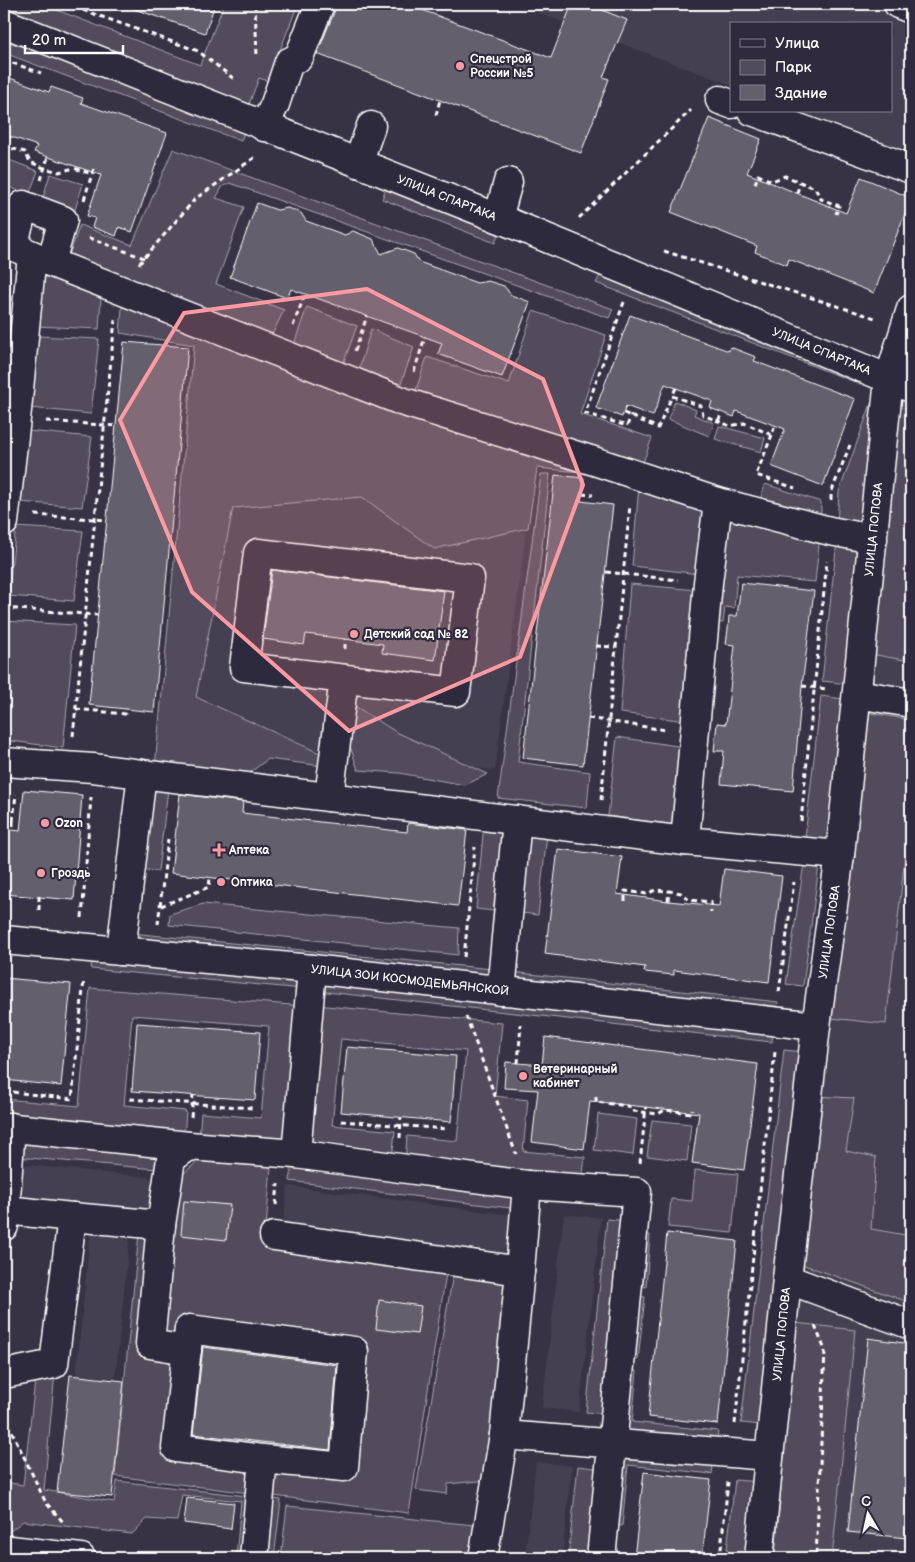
<svg xmlns="http://www.w3.org/2000/svg" width="915" height="1562" viewBox="0 0 915 1562" font-family="'Balsamiq Sans',sans-serif">
	<style>
		.built { fill: #444051 }
		.green { fill: #514c5c; stroke: #a8a6ae }
		.building { fill: #635f6d; stroke: #fff }
		.lines { fill: none; stroke-linecap: round; stroke-linejoin: round }
		.minor-casing { stroke: #fff; stroke-width: 31 }
		.path { stroke: #fff; stroke-width: 3; stroke-dasharray: 5 4; stroke-linecap: butt }
		.minor { stroke: #2f2a3d; stroke-width: 28 }
		.marked { fill: #ff9aa2; fill-opacity: 0.2; stroke: #ff9aa2; stroke-width: 4; stroke-linejoin: round }
		.poi-dot { fill: #ff9aa2; stroke: #2f2a3d; stroke-width: 2 }
		.labels { text-anchor: middle; stroke-width: 4.5; stroke-linejoin: round; paint-order: stroke }
		.poi-label { font-size: 12px; font-weight: bold; fill: #fff; stroke: #2f2a3d; text-anchor: start }
		.street-label { font-size: 12px; fill: #fff; stroke: #2f2a3d }
	</style>
	<rect width="100%" height="100%" fill="#373345"/>
	<filter id="ink" filterUnits="userSpaceOnUse"><feTurbulence type="fractalNoise" baseFrequency=".02" numOctaves="2"/><feDisplacementMap in="SourceGraphic" scale="10" xChannelSelector="R" yChannelSelector="G"/><feConvolveMatrix kernelMatrix="1 2 1 2 8 2 1 2 1" color-interpolation-filters="sRGB"/></filter>
	<g filter="url(#ink)">
		<g class="built">
			<path d="M516,4h395v149l-111,-42h91v-87h-160v61z"/>
			<path d="M911,351v1207h-136l20,-235 103,-929z"/>
			<path d="M225,409l214,102 87,21 -31,238 -314,-35z"/>
			<path d="M17,1164l140,14 -3,34 -140,-14z"/>
			<path d="M288,1186l230,30 -5,40 -230,-31z"/>
			<path d="M564,1214l37,4 -22,194 -37,-4z"/>
			<path d="M91,1227l39,5 -15,148 -39,-4z"/>
			<path d="M536,1462l36,4 -10,92h-37z"/>
		</g>
		<g class="green">
			<path d="M4,4h37l159,61 24,-61h74l-30,77 -9,-3 -10,26 -245,-94z"/>
			<path d="M4,40l241,89 -4,12 -237,-88z"/>
			<path d="M173,149l440,160 -4,9 -379,-135 -7,3 -7,12 28,9 -28,77 68,26 -14,29 -202,-81 12,-33 52,20z"/>
			<path d="M4,158l34,13 -9,24 -25,-10z"/>
			<path d="M50,174l33,10 -9,29 -32,-12z"/>
			<path d="M386,188l113,44 -4,11 -113,-44z"/>
			<path d="M604,268l260,106 -4,10 -264,-101z"/>
			<path d="M39,273l13,1 49,22 -2,33 -63,-3z"/>
			<path d="M123,295l460,171 -2,6 -44,-4 -9,60 -94,21 -72,-52 -129,11 -37,189 128,58 -1,11 -55,-7 -20,15 -93,-7 39,-422 -74,-12z"/>
			<path d="M307,307l50,19 -15,41 -49,-20z"/>
			<path d="M533,311l73,24 -26,79 72,24 -11,30 -226,-75 12,-36 82,27z"/>
			<path d="M4,315l16,2 -7,86 -9,-1z"/>
			<path d="M371,329l43,18 -15,42 -41,-17z"/>
			<path d="M38,336l61,3 -8,75 -61,-6z"/>
			<path d="M898,394l13,6v178l-7,82 -33,-6z"/>
			<path d="M675,401l21,9 -2,5 20,8 -5,13 -41,-17z"/>
			<path d="M872,401l11,1 -16,130 -30,-7 2,-33z"/>
			<path d="M719,426l46,12 -4,14 -46,-13z"/>
			<path d="M27,431l65,6 -10,70 -63,-5z"/>
			<path d="M541,474h9l-32,288 72,10 -3,36 -89,-10z"/>
			<path d="M765,484l56,18v21l-62,-18z"/>
			<path d="M639,486l68,19 -8,69 -67,-8z"/>
			<path d="M722,511l98,24 -5,47 -78,-7 -3,33 -9,-1 -2,16 -13,-1z"/>
			<path d="M16,527l67,4 -9,70 -66,-5z"/>
			<path d="M837,540l26,6 -16,138 -25,-3z"/>
			<path d="M630,584l67,6 -10,131 -67,-8z"/>
			<path d="M5,621l70,4 -12,123 -59,-8v-107z"/>
			<path d="M821,696l22,3 -15,141 -23,-3z"/>
			<path d="M345,700l51,32 92,42 -23,11 -66,-12 -41,-3 -8,-24z"/>
			<path d="M865,712l46,8v84l-25,220 -55,-6z"/>
			<path d="M617,737l67,10 -8,78 -68,-9z"/>
			<path d="M144,786l24,3 -10,82 -23,-2z"/>
			<path d="M484,824l25,3 -7,85 -26,-3z"/>
			<path d="M523,830l24,4 -9,81 -24,-3z"/>
			<path d="M805,857l15,1 -17,128 -17,-2z"/>
			<path d="M203,904l256,24 -1,27 -289,-30 1,-11z"/>
			<path d="M131,933l361,36 -2,15 -361,-37z"/>
			<path d="M92,954l213,20 -2,15 -212,-20z"/>
			<path d="M512,972l266,30 -2,13 -266,-31z"/>
			<path d="M319,978l454,51 -1,13 -454,-51z"/>
			<path d="M90,988l213,18 -12,142 -92,-8 2,-27 60,5 8,-92 -137,-11 -8,90 62,6 -2,27 -180,-16v-23l75,7z"/>
			<path d="M316,1005l186,18 -7,73 33,4 -5,51 62,6 -3,24 -177,-17 2,-28 50,5 9,-90 -125,-12 -9,86 63,6 -3,29 -90,-9z"/>
			<path d="M784,1050l21,2 -43,373 -21,-2z"/>
			<path d="M814,1096l40,2 -8,53 30,6 -5,72 40,7v67l-115,-41z"/>
			<path d="M598,1114l39,5 -4,36 -39,-5z"/>
			<path d="M652,1120l39,4 -4,37 -40,-5z"/>
			<path d="M19,1137l140,12 -2,20 -140,-12z"/>
			<path d="M198,1161l73,6 -6,73 182,27 -38,246 -294,-37 24,-243 43,-58z"/>
			<path d="M292,1161l229,29 -3,19 -228,-28z"/>
			<path d="M695,1170l43,4 -6,59 -64,-6 3,-28 21,2z"/>
			<path d="M607,1219l22,2 -22,193 -21,-2z"/>
			<path d="M637,1234l13,1 -4,52 -14,-2z"/>
			<path d="M454,1268l58,12 -23,200 -41,4 -1,10 -31,-4z"/>
			<path d="M631,1296l14,1 -7,63 -12,-2z"/>
			<path d="M795,1323l60,7 -23,228h-57z"/>
			<path d="M624,1370l13,1 -5,51 86,9 -2,16 -98,-9z"/>
			<path d="M36,1373h19l-11,117 70,12 3,-21 164,19 -7,58h-38l5,-57 -59,-6 -5,26 -30,-2 -15,15 -109,-13 -19,15v-54l19,3z"/>
			<path d="M616,1448l98,10 -2,16 -84,-9 -6,61 -14,-2z"/>
			<path d="M578,1466l25,3 -9,89h-26z"/>
			<path d="M735,1480l25,2 -8,76h-26z"/>
			<path d="M287,1506l187,19 -3,33h-190z"/>
		</g>
		<g class="building">
			<path d="M131,4h84l-10,29 -74,-25z"/>
			<path d="M335,4h71l145,54 21,-54h15l40,16 -24,57 6,2 -28,74 -264,-99 18,-44z"/>
			<path d="M4,76l45,16 2,-5 32,11 -2,5 86,30 -35,99 -13,-5 -3,9 -24,-9 3,-9 -8,-2 14,-41 -67,-23 3,-6 -33,-12z"/>
			<path d="M709,118l52,21 -14,34 99,40 15,-36 50,21 -37,95 -85,-34 -2,6 -32,-13 2,-6 -86,-34z"/>
			<path d="M257,203l20,7 11,-2 13,5 5,8 39,14 8,-4 20,8 8,15 17,-6 16,6 5,8 58,21 11,-2 16,5 7,9 19,7 -28,75 -64,-23 4,-11 -151,-54 -4,9 -57,-21z"/>
			<path d="M630,315l99,36 1,-4 26,10 -2,4 101,38 -32,87 -52,-20 14,-37 -49,-18 -2,6 -24,-9 2,-7 -47,-17 -12,32 -27,-10 -4,11 -26,-9z"/>
			<path d="M124,342l64,5 -34,365 -65,-7z"/>
			<path d="M555,475l29,3 -3,23 32,4 -30,260 -60,-7z"/>
			<path d="M272,570l172,21 -9,69 -53,-7 1,-9 -77,-10 -2,11 -41,-6z"/>
			<path d="M741,583l73,8 -12,95 -9,105 -72,-7 3,-33h-10l3,-28 9,1 9,-79 -9,-1 2,-15 1,-13h8z"/>
			<path d="M24,790l58,5 -8,105 -70,-6v-65l16,2z"/>
			<path d="M180,794l63,8 -1,11 165,19 1,-9 59,7 -9,76 -287,-33z"/>
			<path d="M558,849l64,8 -5,37 51,7 51,5 5,-37 58,7 -13,106 -95,-12v5l-30,-3 1,-5 -100,-13z"/>
			<path d="M4,978l67,6 -10,102 -57,-6z"/>
			<path d="M137,1023l123,9 -5,68 -123,-9z"/>
			<path d="M545,1037l213,27 -14,106 -52,-7 7,-50 -109,-12 -6,48 -52,-7 6,-52 -34,-2 2,-26 36,3z"/>
			<path d="M347,1047l109,9 -5,66 -110,-10z"/>
			<path d="M184,1201l46,4 -4,35 -45,-5z"/>
			<path d="M667,1233l70,8 -19,183 -70,-7z"/>
			<path d="M379,1300l42,6 -4,28 -41,-5z"/>
			<path d="M868,1338l43,6v154l-4,40 -59,-6z"/>
			<path d="M203,1347l134,18 -7,85 -137,-16z"/>
			<path d="M70,1375l54,6 -12,116 -55,-5z"/>
			<path d="M644,1472l67,8 -9,78h-68z"/>
			<path d="M187,1498l47,5 -3,26 -47,-6z"/>
		</g>
		<g class="lines">
			<defs>
				<g id="minor">
					<path d="M898,4l13,5"/>
					<path id="s1" d="M4,23l494,195 413,170"/>
					<path d="M720,100l11,4"/>
					<path d="M752,111l159,58"/>
					<path d="M264,127l11,-23 14,-42 10,-5 21,-53"/>
					<path d="M358,163l13,-37"/>
					<path d="M498,218l10,-36"/>
					<path d="M4,220l15,4 -6,22 19,9 372,147 190,59 124,41 -10,81 -23,258 -592,-73 -89,-6"/>
					<path d="M19,224l4,-19 40,15 -12,42"/>
					<path d="M718,502l112,29 43,8"/>
					<path d="M4,522l13,-112 15,-155"/>
					<path d="M258,553l212,25 -14,114 -212,-25z"/>
					<path d="M857,694l54,9"/>
					<path d="M329,797l15,-118"/>
					<path d="M685,841l155,14"/>
					<path id="s2" d="M4,940l308,29 504,57"/>
					<path d="M121,951l21,-177"/>
					<path d="M501,991l16,-171"/>
					<path d="M4,1127l185,19 107,8 231,31 110,7 -36,366"/>
					<path d="M296,1154l16,-185"/>
					<path d="M72,1217l89,8 10,-66 18,-13"/>
					<path d="M161,1225l-11,119 37,6"/>
					<path d="M4,1226l7,-99"/>
					<path d="M274,1236l246,35"/>
					<path d="M787,1279l124,46"/>
					<path d="M4,1374l50,-10 18,-147 -66,-7"/>
					<path d="M504,1435l265,21"/>
					<path d="M4,1555l6,-5 71,8"/>
					<path d="M254,1558l9,-99 -87,-11 13,-119 165,22 -10,116 -81,-8"/>
					<path d="M483,1558l21,-123 16,-164 7,-86"/>
					<path id="s3" d="M759,1558l28,-279 29,-253 24,-171 49,-476 22,-70"/>
				</g>
			</defs>
			<use href="#minor" class="minor-casing"/>
			<g class="path">
				<path d="M66,4l132,47 36,28"/>
				<path d="M255,4l2,53"/>
				<path d="M4,60l37,13"/>
				<path d="M436,115l4,-15"/>
				<path d="M10,136l-4,11 19,5 5,10 14,6 15,4 15,-4 18,6 3,-8"/>
				<path d="M41,180l7,-23"/>
				<path d="M755,184l3,-9 14,6 13,-5 30,12 6,11 18,7 -3,8"/>
				<path d="M797,193l3,-11"/>
				<path d="M84,200l8,-26"/>
				<path d="M579,218l112,-108"/>
				<path d="M89,238l55,20"/>
				<path d="M664,251l211,67v2"/>
				<path d="M139,264l56,-65 62,-43"/>
				<path d="M624,302l-39,111 42,13 4,-11"/>
				<path d="M293,326l12,-32"/>
				<path d="M355,351l12,-35"/>
				<path d="M414,372l11,-35"/>
				<path d="M676,388l-4,8 29,10 2,9 27,11 14,-3 28,12 3,-10"/>
				<path d="M624,413l34,15 14,-32"/>
				<path d="M46,421l70,5"/>
				<path d="M718,421l4,-8"/>
				<path d="M772,435l-16,40 39,13"/>
				<path d="M582,494l11,1"/>
				<path d="M831,500v-7l19,-48"/>
				<path d="M35,515l72,5"/>
				<path d="M606,572l72,8"/>
				<path d="M4,608l94,7"/>
				<path d="M596,646l19,1"/>
				<path d="M345,649v-10"/>
				<path d="M802,686l25,3"/>
				<path d="M76,709l49,5 1,-5"/>
				<path d="M588,718l77,12"/>
				<path d="M73,736l42,-416"/>
				<path d="M601,800l29,-295"/>
				<path d="M4,820l9,1v9"/>
				<path d="M13,821l3,-27"/>
				<path d="M801,821l26,-260"/>
				<path d="M39,896v17"/>
				<path d="M625,901v-10l22,3 8,-4 14,1 12,2 8,7 22,2v10"/>
				<path d="M668,901l1,-10"/>
				<path d="M161,906l48,-19 1,-9"/>
				<path d="M82,918l9,-121"/>
				<path d="M158,924l10,-85"/>
				<path d="M464,957l11,-110"/>
				<path d="M906,983h5"/>
				<path d="M779,992l15,-110"/>
				<path d="M466,1016l50,138"/>
				<path d="M518,1063l3,-39"/>
				<path d="M4,1091l68,8 12,-120"/>
				<path d="M596,1096v6l32,4 5,5 25,3 7,-4 26,3 1,-4"/>
				<path d="M130,1099l123,9"/>
				<path d="M191,1117l2,-22"/>
				<path d="M341,1121l106,8"/>
				<path d="M400,1138l1,-20"/>
				<path d="M640,1163l6,-56"/>
				<path d="M276,1205l2,-21"/>
				<path d="M815,1326l10,24 -9,208"/>
				<path d="M4,1415l42,88 19,21"/>
				<path d="M735,1424l40,-372"/>
				<path d="M720,1558l8,-76"/>
			</g>
			<use href="#minor" class="minor"/>
		</g>
	</g>
	<path class="marked" d="M367,289l176,90 40,106 -63,172 -171,74 -157,-139 -72,-172 64,-107z"/>
	<g class="poi-dot">
		<circle cx="460" cy="66" r="5"/>
		<circle cx="354" cy="634" r="5"/>
		<circle cx="45" cy="823" r="5"/>
		<path d="M216.5 842.5h5v5h5v5h-5v5h-5v-5h-5v-5h5z"/>
		<circle cx="41" cy="873" r="5"/>
		<circle cx="221" cy="882" r="5"/>
		<circle cx="523" cy="1076" r="5"/>
	</g>
	<g class="labels">
		<g class="poi-label">
			<text x="470" y="63">Спецстрой<tspan x="470" dy="14">России №5</tspan></text>
			<text x="364" y="638">Детский сад № 82</text>
			<text x="55" y="827">Ozon</text>
			<text x="229" y="854">Аптека</text>
			<text x="51" y="877">Гроздь</text>
			<text x="231" y="886">Оптика</text>
			<text x="533" y="1073">Ветеринарный<tspan x="533" dy="14">кабинет</tspan></text>
		</g>
		<g class="street-label">
			<text dy="4" stroke="none"><textPath href="#s1" startOffset="476">УЛИЦА СПАРТАКА</textPath></text>
			<text dy="4" stroke="none"><textPath href="#s1" startOffset="881">УЛИЦА СПАРТАКА</textPath></text>
			<text dy="4" stroke="none"><textPath href="#s3" startOffset="1035">УЛИЦА ПОПОВА</textPath></text>
			<text dy="4" stroke="none"><textPath href="#s3" startOffset="630">УЛИЦА ПОПОВА</textPath></text>
			<text dy="4" stroke="none"><textPath href="#s2" startOffset="408">УЛИЦА ЗОИ КОСМОДЕМЬЯНСКОЙ</textPath></text>
			<text dy="4" stroke="none"><textPath href="#s3" startOffset="225">УЛИЦА ПОПОВА</textPath></text>
		</g>
	</g>
	<rect width="915" height="1562" fill="none" stroke="#2f2a3d" stroke-width="20"/>
	<rect x="10" y="10" width="895" height="1542" fill="none" stroke="#fff" stroke-width="2" filter="url(#ink)"/>
	<rect x="730" y="22" width="162" height="90" fill="#2f2a3d" stroke="#827f8b"/>
	<rect x="740" y="39" width="25" height="8" fill="#2f2a3d" stroke="#827f8b"/>
	<text x="775" y="48" font-size="15" fill="#ffffff">Улица</text>
	<rect x="740" y="60" width="25" height="15" fill="#514c5c" stroke="#827f8b"/>
	<text x="775" y="72" font-size="15" fill="#ffffff">Парк</text>
	<rect x="740" y="85" width="25" height="15" fill="#635f6d" stroke="#827f8b"/>
	<text x="775" y="98" font-size="15" fill="#ffffff">Здание</text>
	<g transform="translate(868 1514) rotate(351)" stroke="#2f2a3d" stroke-width="4" paint-order="stroke">
	<path d="M0-4L9 19L0 12L-9 19Z" fill="#ffffff"/>
	<text y="-8" font-size="14" font-weight="bold" text-anchor="middle" fill="#ffffff">С</text>
	</g>
	<path d="M25 45v8h98v-8" fill="none" stroke="#ffffff" stroke-width="2.5"/>
	<text x="32" y="45" font-size="15" fill="#ffffff" stroke="#2f2a3d" stroke-width="4" paint-order="stroke">20 m</text>
</svg>
